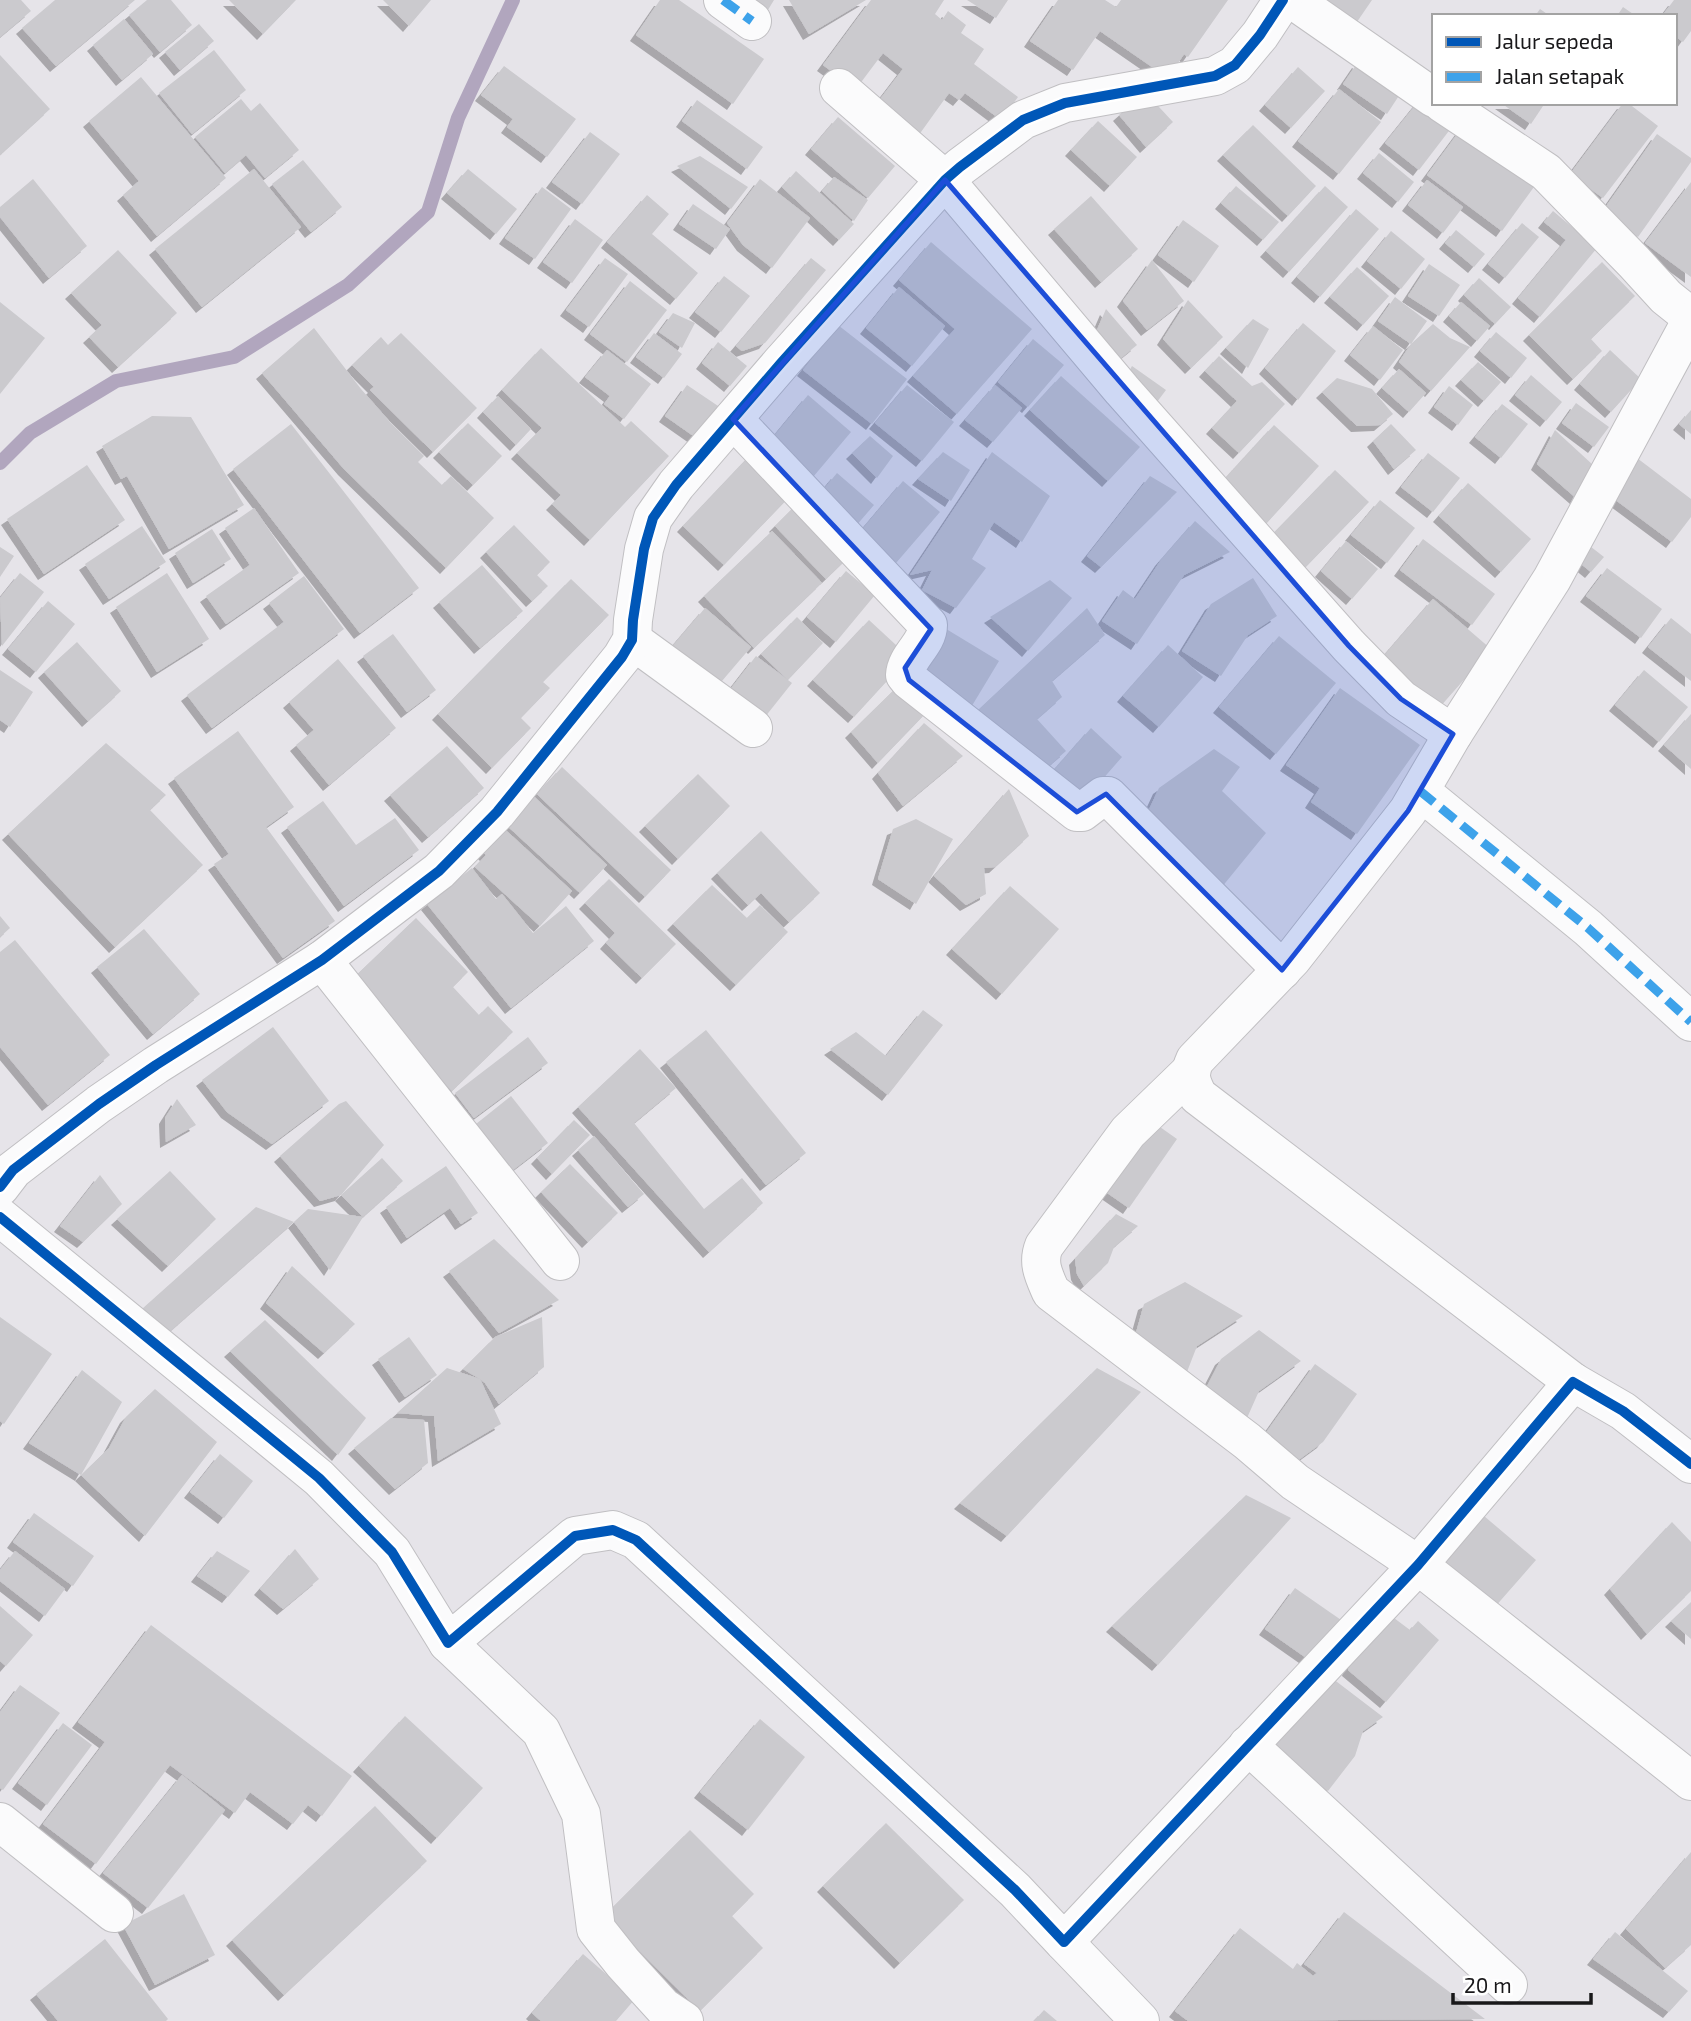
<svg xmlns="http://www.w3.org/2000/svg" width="1691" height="2021" viewBox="0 0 1691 2021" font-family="'Exo 2',sans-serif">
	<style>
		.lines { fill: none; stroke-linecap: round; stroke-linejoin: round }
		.stream { stroke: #b1a6be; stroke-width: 14 }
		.building { fill: #cbcace; filter: url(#shadow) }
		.minor-casing { stroke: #c0bfc2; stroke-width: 40 }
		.minor { stroke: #fbfbfc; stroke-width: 38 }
		.quiet { stroke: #3da2ea; stroke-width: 9; stroke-dasharray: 18 9; stroke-linecap: butt }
		.cycleway-casing { stroke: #fff; stroke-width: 15 }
		.cycleway { stroke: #0057b8; stroke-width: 10 }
		.marked { fill: #1d4ed8; fill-opacity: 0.2; stroke: #1d4ed8; stroke-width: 5; stroke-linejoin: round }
	</style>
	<defs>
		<filter id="shadow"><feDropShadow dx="-6" dy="6" stdDeviation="0" flood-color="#0004"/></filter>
	</defs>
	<rect width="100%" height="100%" fill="#e6e4e9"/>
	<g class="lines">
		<path class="stream" d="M0,463l30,-30 86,-52 118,-24 114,-72 80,-73 30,-94 55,-118"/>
	</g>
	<g class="building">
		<path d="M0,0h21l10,11 -31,26z"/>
		<path d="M55,0h80l-79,66 -34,-38z"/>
		<path d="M147,0h24l21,25 -32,27 -31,-37z"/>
		<path d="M229,0h67l-33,34z"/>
		<path d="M383,0h48l-22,26z"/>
		<path d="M660,0h19l85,59 -31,45 -97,-69z"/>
		<path d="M724,0h50l-14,23z"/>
		<path d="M789,0h77l-57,34z"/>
		<path d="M871,0h73l-9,14 7,6 6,-9 18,14 -5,8 23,16 -10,15 44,33 -17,23 -36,-27 -6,7 -10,-7 -33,46 -42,-32 29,-38 -20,-16 -27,36 -33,-24z"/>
		<path d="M967,0h41l-12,18z"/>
		<path d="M1058,0h47l11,7 5,-7h107l-40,57 -4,-3 -16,24 -68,-47 -27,39 -43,-29z"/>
		<path d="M1316,0h56l-24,35z"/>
		<path d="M1674,0h17v31l-8,11 -8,-6v-20h-13z"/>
		<path d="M1623,7l13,9h-19z"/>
		<path d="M1540,9l10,7h-15z"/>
		<path d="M124,19l29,35 -31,26 -29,-35z"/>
		<path d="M199,24l15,17 -34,29 -15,-18z"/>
		<path d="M214,50l32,40 -54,44 -33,-41z"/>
		<path d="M0,55l50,54 -50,46z"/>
		<path d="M1358,62l44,29 -15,23 -44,-30z"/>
		<path d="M504,66l72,53 -29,38 -40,-30 6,-8 -32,-24z"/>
		<path d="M1298,67l27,24 -34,37 -26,-23z"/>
		<path d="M141,77l85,101 -69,58 -34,-41 16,-14 -50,-60z"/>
		<path d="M1339,89l42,33 -42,52 -41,-33z"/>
		<path d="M1145,92l28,30 -27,25 -27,-32z"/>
		<path d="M1422,97l33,26 -36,47 -34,-27z"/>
		<path d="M241,99l10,12 9,-8 39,47 -34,28 -19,-23 -21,18 -30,-36z"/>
		<path d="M697,100l66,47 -16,22 -65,-48z"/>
		<path d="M1501,103h44l-14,21z"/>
		<path d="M1623,103h5l30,23 -55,72 -33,-24z"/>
		<path d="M838,117l57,49 -27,32 -57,-49z"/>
		<path d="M1098,121l39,36 -27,29 -39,-36z"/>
		<path d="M1253,125l63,61 -28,30 -65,-61z"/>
		<path d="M1464,125l75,55 -37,51 -75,-56z"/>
		<path d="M590,132l30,22 -38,50 -30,-22z"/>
		<path d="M1657,134l34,24v4l-53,75 -36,-25z"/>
		<path d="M1379,153l35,29 -16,20 -35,-29z"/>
		<path d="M700,156l48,31 -17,22 -54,-43z"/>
		<path d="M303,160l39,47 -31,25 -39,-48z"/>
		<path d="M254,169l47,58 -99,80 -47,-58z"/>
		<path d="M468,169l49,40 -21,25 -49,-41z"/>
		<path d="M796,171l58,53 -15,16 -57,-53z"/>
		<path d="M834,177l34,23 -14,21 -32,-30z"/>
		<path d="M33,179l54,67 -38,32 -49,-61v-10z"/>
		<path d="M760,179l50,39 -38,50 -29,-23 -16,-22z"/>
		<path d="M1427,180l36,27 -20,26 -35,-28z"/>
		<path d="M1691,182v95l-46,-34z"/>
		<path d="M1236,186l43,36 -16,18 -42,-37z"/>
		<path d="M1325,186l23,21 -59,65 -23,-21z"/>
		<path d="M542,187l29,22 -36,50 -30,-21z"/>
		<path d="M647,195l22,19 -17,20 46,39 -22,26 -69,-57z"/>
		<path d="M1091,196l47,53 -37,33 -47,-53z"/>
		<path d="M693,204l37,25 -14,20 -37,-25z"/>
		<path d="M1356,209l23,20 -59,68 -23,-20z"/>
		<path d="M1553,211l44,37 -57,69 -22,-19 48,-58 -22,-18z"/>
		<path d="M575,219l28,21 -31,43 -29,-21z"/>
		<path d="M1183,220l36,26 -25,36 -36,-27z"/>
		<path d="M1522,223l17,14 -34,41 -17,-14z"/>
		<path d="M1456,230l29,24 -11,13 -29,-24z"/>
		<path d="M1391,231l34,28 -24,30 -34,-28z"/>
		<path d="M931,242l101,87 -75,85 -44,-38 42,-47 -56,-49z"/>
		<path d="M118,250l59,63 -59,54 -29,-30 13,-12 -31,-32z"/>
		<path d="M605,258l23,16 -39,53 -23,-17z"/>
		<path d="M811,258l15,12 -61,73 -23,8 -6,-5z"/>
		<path d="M1152,260l32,41 -37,29 -24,-29z"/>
		<path d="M1602,262l33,34 -44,43 11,12 -29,28 -44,-44z"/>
		<path d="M1429,264l31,21 -21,31 -31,-20z"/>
		<path d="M1357,267l32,29 -26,29 -33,-28z"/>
		<path d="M724,276l26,20 -29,36 -26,-20z"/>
		<path d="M1479,278l32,29 -16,17 -31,-29z"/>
		<path d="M630,281l37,29 -40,52 -37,-28z"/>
		<path d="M899,287l46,39 -33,40 -46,-38z"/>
		<path d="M1395,297l32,24 -16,23 22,-20 17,14 20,9 -39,44 -32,-29 12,-18 -33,-23z"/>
		<path d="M1188,300l35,37 -32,31 -28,-29z"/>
		<path d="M0,302l45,36 -45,56z"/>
		<path d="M1461,302l29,24 -13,15 -28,-25z"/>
		<path d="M1106,309l31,36 -16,13 -24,-28z"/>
		<path d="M673,313l22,10 -13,25 -23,-16z"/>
		<path d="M1253,319l16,10 -21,39 -22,-20z"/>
		<path d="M1303,323l33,28 -38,49 -33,-32z"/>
		<path d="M838,325l69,54 -35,45 -69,-54z"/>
		<path d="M1373,326l30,24 -23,30 -30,-25z"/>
		<path d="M314,328l47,61 29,33 34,34 -6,6 24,23 9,-9 43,42 -48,50 -102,-99 -82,-96z"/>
		<path d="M1496,332l31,26 -16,20 -31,-27z"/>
		<path d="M401,333l76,75 -44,44 -63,-62 4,-3 -22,-22 29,-28 7,8z"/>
		<path d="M654,333l28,21 -18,24 -28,-21z"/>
		<path d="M1033,339l31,26 -36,42 -30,-25z"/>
		<path d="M718,342l29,24 -17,20 -28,-23z"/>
		<path d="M541,348l84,79 6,-6 38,35 -79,84 -38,-36 9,-9 -44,-42 25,-25 -40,-38z"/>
		<path d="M607,350l44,34 -27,35 -20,-15 6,-8 -25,-19z"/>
		<path d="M1610,350l31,29 -30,33 -31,-28z"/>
		<path d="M1219,356l33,30 10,-4 23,22 -46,49 -27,-25 25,-27 -32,-30z"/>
		<path d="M1478,362l23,20 -17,19 -23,-21z"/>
		<path d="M1132,366l34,24 -9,12 -32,-23z"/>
		<path d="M1399,369l27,24 -17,19 -27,-24z"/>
		<path d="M1531,375l31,27 -16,19 -31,-26z"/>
		<path d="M1061,376l79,71 -32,34 -78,-71z"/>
		<path d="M1337,378l35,11 21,25 -13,11 -23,1 -35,-34z"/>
		<path d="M687,385l37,25 -22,32 -37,-26z"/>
		<path d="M907,385l47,37 -32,39 -47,-38z"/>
		<path d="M995,385l27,23 -29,34 -28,-22z"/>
		<path d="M1449,386l24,19 -15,20 -24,-18z"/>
		<path d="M808,395l43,37 -43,51 -43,-36z"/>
		<path d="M498,396l33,33 -15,16 -33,-33z"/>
		<path d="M1576,403l33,24 -15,20 -32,-24z"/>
		<path d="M1502,404l26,20 -27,34 -26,-21z"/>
		<path d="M1691,410v24l-12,-10z"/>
		<path d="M152,416l39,1 53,88 -75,44 -42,-73 -6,3 -19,-33z"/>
		<path d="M468,423l34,33 -29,29 -34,-33z"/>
		<path d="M291,424l128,164 -59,45 -127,-164z"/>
		<path d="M1391,424l25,26 -22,19 -21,-28z"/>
		<path d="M1274,425l45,41 -53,58 -45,-41z"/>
		<path d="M1555,430l38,35 -17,33 -39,-34z"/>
		<path d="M870,436l23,20 -16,22 -25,-25z"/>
		<path d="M756,449l42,39 -74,77 -41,-39z"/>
		<path d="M943,452l27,18 -19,31 -33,-22z"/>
		<path d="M992,452l58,44 -28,46 -28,-20 -22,37 14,9 -30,40 -34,-18 10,-20 -22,5z"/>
		<path d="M1428,453l32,25 -27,34 -32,-25z"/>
		<path d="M1637,458l54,41v18l-19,25 -63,-47z"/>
		<path d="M87,465l38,55 -81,54 -37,-55z"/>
		<path d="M1335,470l34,32 -70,72 -34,-32z"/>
		<path d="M837,473l37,32 -19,22 -37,-31z"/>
		<path d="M1150,476l27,16 -76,75 -14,-11z"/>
		<path d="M903,481l37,31 -44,51 -36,-31z"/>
		<path d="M1468,483l63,56 -30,33 -62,-56z"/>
		<path d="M1380,500l35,28 -28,35 -36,-28z"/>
		<path d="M799,502l52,53 -25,24 -51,-53z"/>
		<path d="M254,508l45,65 -73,51 -20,-28 44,-31 -25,-37z"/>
		<path d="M1195,521l35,31 -46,23 -47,69 -35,-23 21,-31 12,9 26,-39z"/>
		<path d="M514,525l36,37 -13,13 11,11 -16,15 -46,-49z"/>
		<path d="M142,526l24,36 -57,37 -24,-35z"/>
		<path d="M212,529l19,30 -38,24 -18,-30z"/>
		<path d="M772,531l50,52 -68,65 -50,-52z"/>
		<path d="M1423,539l72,55 -23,31 -72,-55z"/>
		<path d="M1346,541l32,28 -26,30 -31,-28z"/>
		<path d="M1586,543l18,14 -13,15 -16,-13z"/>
		<path d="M0,547l14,9 -14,21z"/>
		<path d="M482,565l41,46 -43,37 -41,-46z"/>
		<path d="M1607,568l55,41 -21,29 -55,-42z"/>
		<path d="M846,571l29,24 -39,47 -29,-25z"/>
		<path d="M20,573l24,19 -42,54 -2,-48z"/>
		<path d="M167,573l42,66 -52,33 -41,-65z"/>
		<path d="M304,576l40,53 -132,99 -25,-33 97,-73 -15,-19z"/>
		<path d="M1253,578l24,38 -29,19 -27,41 -39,-25 29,-47z"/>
		<path d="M571,579l38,36 -66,67 7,6 -29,30 10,10 -39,40 -54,-54z"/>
		<path d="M1050,580l22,18 -44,53 -38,-34z"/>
		<path d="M1433,599l58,50 -52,59 -57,-50z"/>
		<path d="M48,601l27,23 -39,48 -28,-23z"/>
		<path d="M705,608l46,39 -35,41 -45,-40z"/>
		<path d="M1087,608l18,27 -53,46 10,16 -25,22 29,32 -23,20 -65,-61z"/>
		<path d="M797,617l26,26 -35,37 -27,-26z"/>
		<path d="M1671,618l20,16v47l-43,-34z"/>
		<path d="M869,620l40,37 -55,60 -41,-37z"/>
		<path d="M938,624l61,37 -35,58 -54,-48z"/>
		<path d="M393,634l43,56 -29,22 -44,-56z"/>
		<path d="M1279,636l57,47 -60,71 -57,-47z"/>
		<path d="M77,642l44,49 -33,30 -44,-49z"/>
		<path d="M1168,645l35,32 -44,50 -36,-31z"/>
		<path d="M756,656l36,27 -35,44 -35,-27z"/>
		<path d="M338,659l58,69 -67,57 -33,-40 18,-15 -25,-28z"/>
		<path d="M0,670l33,22 -23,35 -10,-7z"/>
		<path d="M1644,670l44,37 -29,35 -44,-37z"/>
		<path d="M899,685l29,26 -50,52 -27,-31z"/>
		<path d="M1340,688l80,57 -63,89 -46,-32 9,-14 -34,-23z"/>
		<path d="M1691,714v55l-27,-24z"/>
		<path d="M924,723l39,33 -60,50 -25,-33z"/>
		<path d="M1091,728l31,29 -35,40 -32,-28z"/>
		<path d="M238,731l56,76 -28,20 69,94 -52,37 -69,-94 15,-10 -55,-76z"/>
		<path d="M106,743l60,52 -16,15 53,55 -88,82 -107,-113z"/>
		<path d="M447,746l37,42 -56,49 -38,-42z"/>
		<path d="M1214,749l26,18 -18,24 44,42 -49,60 -70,-79 12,-26z"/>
		<path d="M562,767l109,103 -26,27 -108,-103z"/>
		<path d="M698,774l32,32 -52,53 -33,-33z"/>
		<path d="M1009,789l20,47 -34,31 -11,1 2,26 -20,11 -32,-29z"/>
		<path d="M527,790l80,75 -27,28 -80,-74z"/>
		<path d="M323,801l33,44 39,-27 24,32 -75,56 -57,-79z"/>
		<path d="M916,819l37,20 -37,65 -38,-25 15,-50z"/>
		<path d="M500,825l72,66 -32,35 -65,-59 11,-12 -7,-7z"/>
		<path d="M761,831l59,62 -31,29 -28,-29 -13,12 -31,-32z"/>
		<path d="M472,868l24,31 6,-5 31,39 33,-27 28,35 -83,67 -84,-104z"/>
		<path d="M609,879l67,65 -34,34 -36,-35 9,-10 -30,-30z"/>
		<path d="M712,885l35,33 13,-13 28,27 -52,53 -63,-61z"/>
		<path d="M1010,886l49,43 -57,65 -50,-45z"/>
		<path d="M0,916l10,12 -10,9z"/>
		<path d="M416,918l52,54 -15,15 26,28 9,-9 25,26 -61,59 -104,-108z"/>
		<path d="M144,929l56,65 -47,40 -56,-67z"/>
		<path d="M15,940l95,115 -62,50 -48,-58v-95z"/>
		<path d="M923,1010l20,15 -55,70 -58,-46 26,-17 30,24z"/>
		<path d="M273,1027l56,74 -57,43 -45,-32 -25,-32z"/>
		<path d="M706,1030l100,123 -40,32 -100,-123z"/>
		<path d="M528,1037l20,26 -74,55 -19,-25z"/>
		<path d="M640,1049l36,39 -42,35 70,86 38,-31 21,25 -54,49 -131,-145z"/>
		<path d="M511,1096l37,47 -35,27 -37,-46z"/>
		<path d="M177,1099l19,26 -30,17 -1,-24z"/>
		<path d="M346,1101l38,44 -43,50 -21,6 -40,-45 59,-52z"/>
		<path d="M574,1120l16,15 -38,39 -15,-16z"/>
		<path d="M1150,1120l27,19 -48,69 -26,-18z"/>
		<path d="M594,1136l50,58 -16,13 -50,-57z"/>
		<path d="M382,1158l21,23 -40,36 -22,-22z"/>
		<path d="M570,1164l48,49 -30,29 -47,-50z"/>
		<path d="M446,1166l32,47 -17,11 -11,-16 -43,30 -21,-31z"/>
		<path d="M170,1171l46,48 -48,47 -51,-47z"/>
		<path d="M100,1175l22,29 -39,38 -23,-16z"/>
		<path d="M256,1207l38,15 -134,118 -18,-31z"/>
		<path d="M308,1209l55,8 -33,53 -36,-48z"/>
		<path d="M1116,1214l22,12 -24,21 -6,16 -24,23 -7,-12 -2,-15z"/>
		<path d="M494,1239l65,61 -60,33 -50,-62z"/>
		<path d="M292,1266l63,58 -31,29 -58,-50z"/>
		<path d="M1185,1282l58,34 -46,30 -12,31 -51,-37 10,-36z"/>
		<path d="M0,1317l52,37 -48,70 -4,-3z"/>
		<path d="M542,1317l2,50 -45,37 -14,-21 -5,-4 21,45 -63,37 -4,-45 -37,-3 50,-45 33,11 -17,-10 32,-32z"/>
		<path d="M265,1320l101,98 -28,37 -108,-104z"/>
		<path d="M1259,1330l42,31 -42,30 -16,36 -42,-29 20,-39z"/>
		<path d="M409,1337l28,38 -32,22 -27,-38z"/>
		<path d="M1315,1364l42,30 -34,48 -30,22 -33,-23z"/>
		<path d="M1097,1368l44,24 -134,144 -47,-33z"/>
		<path d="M82,1370l40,32 -41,73 -52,-32z"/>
		<path d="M155,1389l62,53 -72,94 -64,-61 28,-27 17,-31z"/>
		<path d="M391,1418l33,2 4,43 -33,26 -41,-41z"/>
		<path d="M220,1454l33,27 -29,37 -34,-26z"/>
		<path d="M1246,1495l45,23 -133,147 -46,-39z"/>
		<path d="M34,1513l60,43 -21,30 -60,-44z"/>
		<path d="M1484,1516l52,44 -42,48 -55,-45z"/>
		<path d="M1672,1522l19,20v49l-44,43 -37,-45z"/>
		<path d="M295,1549l24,30 -36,30 -23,-20z"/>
		<path d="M15,1551l50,38 -20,27 -45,-35v-11z"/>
		<path d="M217,1551l33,20 -22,26 -31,-21z"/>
		<path d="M1295,1588l49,34 -29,42 -50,-35z"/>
		<path d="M1691,1602v37l-20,-18z"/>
		<path d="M0,1606l33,29 -27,31 -6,-5z"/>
		<path d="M1390,1615l20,15 8,-9 21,19 -53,62 -38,-32 6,-20z"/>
		<path d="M151,1625l201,151 -30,40 -14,-11 -15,19 -43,-32 -15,21 -65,-48 -74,99 -53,-40 62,-82 -27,-20z"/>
		<path d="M1324,1672l59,45 -20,14 -8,25 -27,35 -60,-45z"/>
		<path d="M20,1685l40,28 -57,77 -3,-2v-76z"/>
		<path d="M405,1716l78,72 -46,50 -78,-72z"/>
		<path d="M760,1719l45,38 -57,73 -48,-38z"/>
		<path d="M63,1723l29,22 -45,60 -29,-22z"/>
		<path d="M182,1775l43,35 -77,98 -45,-35z"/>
		<path d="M375,1806l52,55 -143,134 -52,-55z"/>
		<path d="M886,1823l78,77 -64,63 -77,-77z"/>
		<path d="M690,1830l64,64 -22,22 31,32 -63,63 -96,-95z"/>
		<path d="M1691,1852v93l-26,23 -39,-39z"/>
		<path d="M184,1894l31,61 -60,30 -32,-60z"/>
		<path d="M1344,1912l141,107 -297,2 -13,-10 65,-83 53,41 4,-6 16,13 4,-3 -13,-9z"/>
		<path d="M1615,1932l73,59 -19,21 -76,-53z"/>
		<path d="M105,1939l63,80 -2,2h-108l-22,-27z"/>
		<path d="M583,1954l52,45 -19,22h-75l-9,-8z"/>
		<path d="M1044,2010l13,11h-23z"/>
	</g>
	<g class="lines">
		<defs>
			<g id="minor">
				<path d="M723,0l29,21"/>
				<path d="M1293,0l141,98"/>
				<path d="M839,88l106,92 177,210 227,256 52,53 52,35"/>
				<path d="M1442,103l104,69 88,90 32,35 25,20"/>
				<path d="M733,419l195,206c0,19 -22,31 -23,50l4,5 168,132h5l21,-16h5l174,174"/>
				<path d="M632,640l121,88"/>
				<path d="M1420,791l168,137 103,94"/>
				<path d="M322,960l238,301"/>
				<path d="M1190,1072l-62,60 -84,114c-7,17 0,30 7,46l196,149 48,41 123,83 273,216"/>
				<path d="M0,1187l13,-17 86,-66 57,-39 166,-105 117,-89 58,-59 125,-155 10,-17 1,-20 11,-71 9,-31 23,-33 105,-122 164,-183 15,-13 63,-47 42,-17 150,-27 20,-11 25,-30 23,-35"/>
				<path d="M0,1217l319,261 73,74 56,91 127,-107 38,-6 23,10 379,350 49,52 354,-377 155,-183 50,29 68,53"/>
				<path d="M1573,1382l-375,-286c-7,-14 -10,-21 -3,-36l97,-101 116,-148 45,-77 99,-155 139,-258"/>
				<path d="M448,1643l93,88 40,83 15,115 27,34 40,44 21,14"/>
				<path d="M1248,1745l260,240"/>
				<path d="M0,1822l114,91"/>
				<path d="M1064,1942l76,79"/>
			</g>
		</defs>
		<use href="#minor" class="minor-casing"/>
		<use href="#minor" class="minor"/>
		<g class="quiet">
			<path d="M723,0l29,21"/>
			<path d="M1420,791l168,137 103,94"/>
		</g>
		<defs>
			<g id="cycleway">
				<path d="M0,1187l13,-17 86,-66 57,-39 166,-105 117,-89 58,-59 125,-155 10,-17 1,-20 11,-71 9,-31 23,-33 105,-122 164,-183 15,-13 63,-47 42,-17 150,-27 20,-11 25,-30 23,-35"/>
				<path d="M0,1217l319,261 73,74 56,91 127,-107 38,-6 23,10 379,350 49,52 354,-377 155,-183 50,29 68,53"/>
			</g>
		</defs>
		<use href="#cycleway" class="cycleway-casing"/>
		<use href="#cycleway" class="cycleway"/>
	</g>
	<path class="marked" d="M945,180l404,466 52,53 52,35 -45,77 -126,159 -176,-176 -29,18 -168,-132 -4,-12 26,-39 -198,-210z"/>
	<rect x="1432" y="14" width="245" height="91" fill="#ffffff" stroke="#a3a3a3" stroke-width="2"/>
	<rect x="1446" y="37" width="35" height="10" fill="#0057b8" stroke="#a3a3a3" stroke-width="2"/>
	<text x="1495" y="49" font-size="21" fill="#19181a">Jalur sepeda</text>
	<rect x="1446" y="72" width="35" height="10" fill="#3da2ea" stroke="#a3a3a3" stroke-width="2"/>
	<text x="1495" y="84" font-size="21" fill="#19181a">Jalan setapak</text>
	<path d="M1453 1993v10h138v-10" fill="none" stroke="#19181a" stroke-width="3.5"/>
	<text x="1464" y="1993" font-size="21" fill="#19181a" stroke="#ffffff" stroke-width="5" paint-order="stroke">20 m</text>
</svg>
